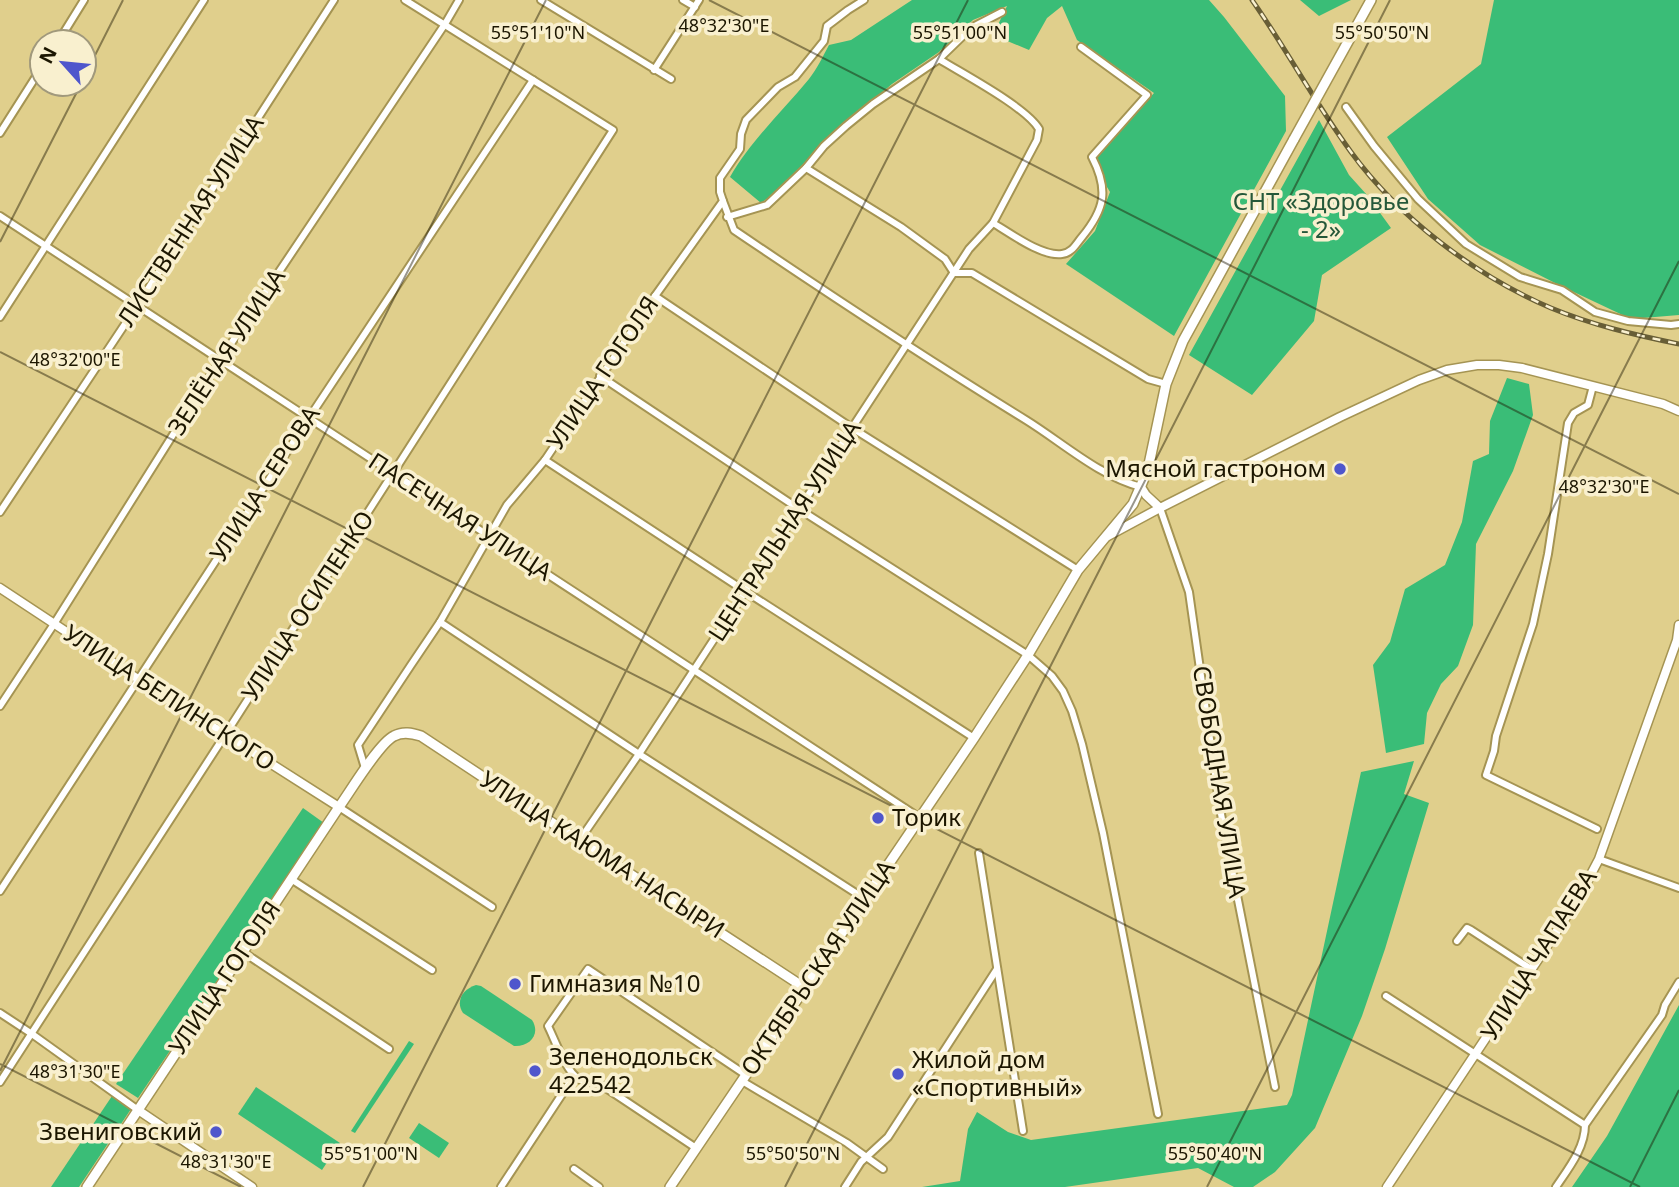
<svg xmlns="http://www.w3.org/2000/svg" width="1679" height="1187" viewBox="0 0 1679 1187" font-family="'Noto Sans',sans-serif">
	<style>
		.green { fill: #3abd77 }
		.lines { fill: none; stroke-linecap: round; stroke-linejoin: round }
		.minor-casing { stroke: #a59453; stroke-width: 10 }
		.tertiary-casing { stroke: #a59453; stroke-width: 11 }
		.secondary-casing { stroke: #a59453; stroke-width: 12 }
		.minor { stroke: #fff; stroke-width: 6 }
		.tertiary { stroke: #fff; stroke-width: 8 }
		.secondary { stroke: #fff; stroke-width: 9 }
		.rail-casing { stroke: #685e36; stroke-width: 5 }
		.rail { stroke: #f9f0cf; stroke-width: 2.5; stroke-dasharray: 8; stroke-linecap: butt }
		.secondary-bridge-casing { stroke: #a59453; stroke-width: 12; stroke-linecap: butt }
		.secondary-bridge { stroke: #fff; stroke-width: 9 }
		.ticks { fill: none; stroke: #1c1600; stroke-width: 2; stroke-opacity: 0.45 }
		.poi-dot { fill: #4f56cc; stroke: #f9f0cf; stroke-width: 2.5 }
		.labels { text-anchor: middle; stroke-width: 7; stroke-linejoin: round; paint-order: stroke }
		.park-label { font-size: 24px; fill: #25583a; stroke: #f9f0cf }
		.street-label { font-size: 24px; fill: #1c1600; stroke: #f9f0cf }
		.poi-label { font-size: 24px; fill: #1c1600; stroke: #f9f0cf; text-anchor: start }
		.ticks-label { font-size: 18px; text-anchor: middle; fill: #1c1600; stroke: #f9f0cf; stroke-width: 7; stroke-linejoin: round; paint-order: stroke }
	</style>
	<rect width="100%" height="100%" fill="#e0cf8c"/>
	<g class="green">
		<path d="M912,0h297l15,17 61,79 1,35 -112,205 -108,-72 29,-33 15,-39 -18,-30 62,-69 -77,-53 -15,-34 -15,12 -18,32 -36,-15 14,-29 -34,14 -34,32 -47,32 -61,52 -57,58 -13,9 -31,-26c22,-38 52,-65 79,-98 8,-10 14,-23 20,-34l22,-5z"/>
		<path d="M1300,0h51l-32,16z"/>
		<path d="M1494,0h185v315l-48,4 -72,-34 -79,-40 -52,-46 -41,-62 94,-73z"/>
		<path d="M1319,120l30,55 18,20 24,33 -69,47 -8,46 -62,74 -63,-40z"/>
		<path d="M1507,378l22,6 4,31 -20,56 -37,73 -3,81 -15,41 -17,18 -14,29 -3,31 -38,9 -13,-88 17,-23 15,-53 40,-24 17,-43 11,-61 16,-7 1,-33z"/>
		<path d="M1414,761l-10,33 25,9 -44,146 -23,67 -47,112 -40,44 -22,15h-19l-36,-19 -133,19h-143l38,-6 8,-52 9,-17 31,20 23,8 256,-35 5,-10 69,-323z"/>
		<path d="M303,808l21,15 -186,275 -22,-14z"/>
		<path d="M476,985l5,1 51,34c9,14 -2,27 -18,26l-51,-33c-8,-12 0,-24 13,-28z"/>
		<path d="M1679,1005v182h-107l35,-51z"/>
		<path d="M409,1041l5,3 -59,89 -4,-2z"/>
		<path d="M256,1087l84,56 -18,27 -84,-56z"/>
		<path d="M112,1096l19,13 -52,78h-28z"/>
		<path d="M419,1123l30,20 -10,15 -30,-20z"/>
	</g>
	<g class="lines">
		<defs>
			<g id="minor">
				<path d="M541,0l130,79"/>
				<path d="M683,0l12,7"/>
				<path d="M58,42l26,-42"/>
				<path d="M654,70l45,-70"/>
				<path d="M1346,107l28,39 44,53 48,45 54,33 42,13 33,22 33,9 43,4 8,-1"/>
				<path d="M0,133l42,-66"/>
				<path d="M806,168l95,59 44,32 9,14h18l176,106 18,5"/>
				<path d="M723,201l11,29c96,65 193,129 292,190 37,23 73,56 115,67"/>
				<path d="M0,216l920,602"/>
				<path d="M727,217l40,-12 39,-37 18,-22 22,-20 27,-22 66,-45 32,-31 31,-16"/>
				<path d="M993,223c17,10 49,34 69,31 10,-1 14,-10 20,-17 23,-28 27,-47 10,-80l55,-62 -66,-48"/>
				<path d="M655,296l197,132 226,142"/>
				<path d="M0,317l204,-317"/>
				<path d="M600,376l199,133 229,146 24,21 11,15 9,20 10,33 21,89 55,281"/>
				<path d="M1593,386l-5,19 -14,8 -6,10 -20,131 -15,70 -37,112 -2,15 -8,24 111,54"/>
				<path d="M545,460l200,131 229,147"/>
				<path d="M1160,508l29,84 31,217 55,278"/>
				<path d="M0,512l137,-206 197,-306"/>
				<path d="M440,622l199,132 226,145"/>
				<path d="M0,706l54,-82 166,-264 225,-336 14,-24"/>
				<path d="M365,768l-7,-23 53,-80 29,-43 67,-117 38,-45 110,-164 68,-95 -3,-9v-14l20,-29 1,-15 5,-14 32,-33 17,-10 29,-36 3,-15 21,-16 16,-10"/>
				<path d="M339,807l153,100"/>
				<path d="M579,841l60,-87 330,-505 24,-26 44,-83 2,-11c-13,-22 -76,-55 -100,-70"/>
				<path d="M979,853l44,278"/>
				<path d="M1599,859l80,29"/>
				<path d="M291,879l141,91"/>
				<path d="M0,891l309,-473 224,-338"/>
				<path d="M1457,941l10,-13 4,2 60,39"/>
				<path d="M243,952l146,97"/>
				<path d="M1386,996l199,129"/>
				<path d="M0,1013l32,21 106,76"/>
				<path d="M742,1081l105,62 36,26"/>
				<path d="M0,1082l225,-347 388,-605 -208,-130"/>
				<path d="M696,1148l-96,-64c-7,-2 -15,-1 -21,-5 -13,-7 -24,-39 -31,-53l40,-57 158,106"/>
				<path d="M574,1169l25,18"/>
				<path d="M501,1187l73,-111"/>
				<path d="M845,1187l16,-25 27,-25 109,-168"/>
				<path d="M1556,1187c12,-18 29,-39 29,-62l77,-110 3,-10 14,-23"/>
			</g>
			<g id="tertiary">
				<path d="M1141,487l5,8 14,13"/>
				<path d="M1108,536l52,-28 180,-91 79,-37 28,-10 30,-5h22l23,3 141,36 16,7"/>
				<path d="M0,588l138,91 201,128"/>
				<path d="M138,1110l114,77"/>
				<path d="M1387,1187l191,-288 21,-40 78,-219 2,-15"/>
			</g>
			<g id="secondary">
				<path d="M1355,29l16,-29"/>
				<path d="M87,1187l252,-380c11,-15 40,-64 55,-71 9,-5 18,-3 27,0l177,117 207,135"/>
				<path d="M670,1187l304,-449 54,-83 50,-85 55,-66 15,-35 18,-85 17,-43 111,-202"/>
			</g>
		</defs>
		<use href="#minor" class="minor-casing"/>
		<use href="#tertiary" class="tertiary-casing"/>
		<use href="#secondary" class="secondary-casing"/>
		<use href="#minor" class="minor"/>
		<use href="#tertiary" class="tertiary"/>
		<use href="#secondary" class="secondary"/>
		<defs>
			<path id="rail" d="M1252,0c35,50 63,103 99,152 48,66 125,124 200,156 41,17 84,27 128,36"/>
		</defs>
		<use href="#rail" class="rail-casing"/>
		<use href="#rail" class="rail"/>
		<defs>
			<path id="secondary-bridge" d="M1294,139l61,-110"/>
		</defs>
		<use href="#secondary-bridge" class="secondary-bridge-casing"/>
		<use href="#secondary-bridge" class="secondary-bridge"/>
	</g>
	<path class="ticks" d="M709,0l970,494M84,77l39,-77M0,242l81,-158M0,352l1640,835M0,1064l241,123M0,1071l546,-1071M363,1187l605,-1187M785,1187l605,-1187M1207,1187l472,-926M1630,1187l49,-97"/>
	<g class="poi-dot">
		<circle cx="1340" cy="469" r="7"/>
		<circle cx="878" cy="818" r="7"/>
		<circle cx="515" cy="984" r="7"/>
		<circle cx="535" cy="1071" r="7"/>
		<circle cx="898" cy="1074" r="7"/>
		<circle cx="216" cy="1132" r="7"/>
	</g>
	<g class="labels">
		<g class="park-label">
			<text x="1321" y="210">СНТ «Здоровье<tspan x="1321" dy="28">- 2»</tspan></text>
		</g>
		<g class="street-label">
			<text transform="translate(191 221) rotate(-57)" y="8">ЛИСТВЕННАЯ УЛИЦА</text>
			<text transform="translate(227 352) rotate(-57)" y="8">ЗЕЛЁНАЯ УЛИЦА</text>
			<text transform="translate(603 373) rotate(-56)" y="8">УЛИЦА ГОГОЛЯ</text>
			<text transform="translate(265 484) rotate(-57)" y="8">УЛИЦА СЕРОВА</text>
			<text transform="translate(460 517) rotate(33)" y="8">ПАСЕЧНАЯ УЛИЦА</text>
			<text transform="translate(785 531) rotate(-57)" y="8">ЦЕНТРАЛЬНАЯ УЛИЦА</text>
			<text transform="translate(308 606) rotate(-57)" y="8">УЛИЦА ОСИПЕНКО</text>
			<text transform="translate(169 698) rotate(33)" y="8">УЛИЦА БЕЛИНСКОГО</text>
			<text transform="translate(1219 782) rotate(81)" y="8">СВОБОДНАЯ УЛИЦА</text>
			<text transform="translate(602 855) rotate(33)" y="8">УЛИЦА КАЮМА НАСЫРИ</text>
			<text transform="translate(1539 955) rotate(-58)" y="8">УЛИЦА ЧАПАЕВА</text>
			<text transform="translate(818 968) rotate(-56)" y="8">ОКТЯБРЬСКАЯ УЛИЦА</text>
			<text transform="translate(225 978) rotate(-56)" y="8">УЛИЦА ГОГОЛЯ</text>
		</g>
		<g class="poi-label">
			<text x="1326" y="477" text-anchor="end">Мясной гастроном</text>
			<text x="892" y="826">Торик</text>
			<text x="529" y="992">Гимназия №10</text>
			<text x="549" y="1065">Зеленодольск<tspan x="549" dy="28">422542</tspan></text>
			<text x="912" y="1068">Жилой дом<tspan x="912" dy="28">«Спортивный»</tspan></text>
			<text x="202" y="1140" text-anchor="end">Звениговский</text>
		</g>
	</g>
	<g class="ticks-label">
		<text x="724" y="32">48°32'30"E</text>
		<text x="538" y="39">55°51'10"N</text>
		<text x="960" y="39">55°51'00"N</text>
		<text x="1382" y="39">55°50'50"N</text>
		<text x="75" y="366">48°32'00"E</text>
		<text x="1604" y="493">48°32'30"E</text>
		<text x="75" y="1078">48°31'30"E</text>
		<text x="371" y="1160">55°51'00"N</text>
		<text x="793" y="1160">55°50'50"N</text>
		<text x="1215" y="1160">55°50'40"N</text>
		<text x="226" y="1168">48°31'30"E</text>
	</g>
	<g transform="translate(63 63) rotate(297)"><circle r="33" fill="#f9f0cf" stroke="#a1997c" stroke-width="2"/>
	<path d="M0-5L12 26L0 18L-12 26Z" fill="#4f56cc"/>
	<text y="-10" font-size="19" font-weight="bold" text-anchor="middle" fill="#1c1600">N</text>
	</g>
</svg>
